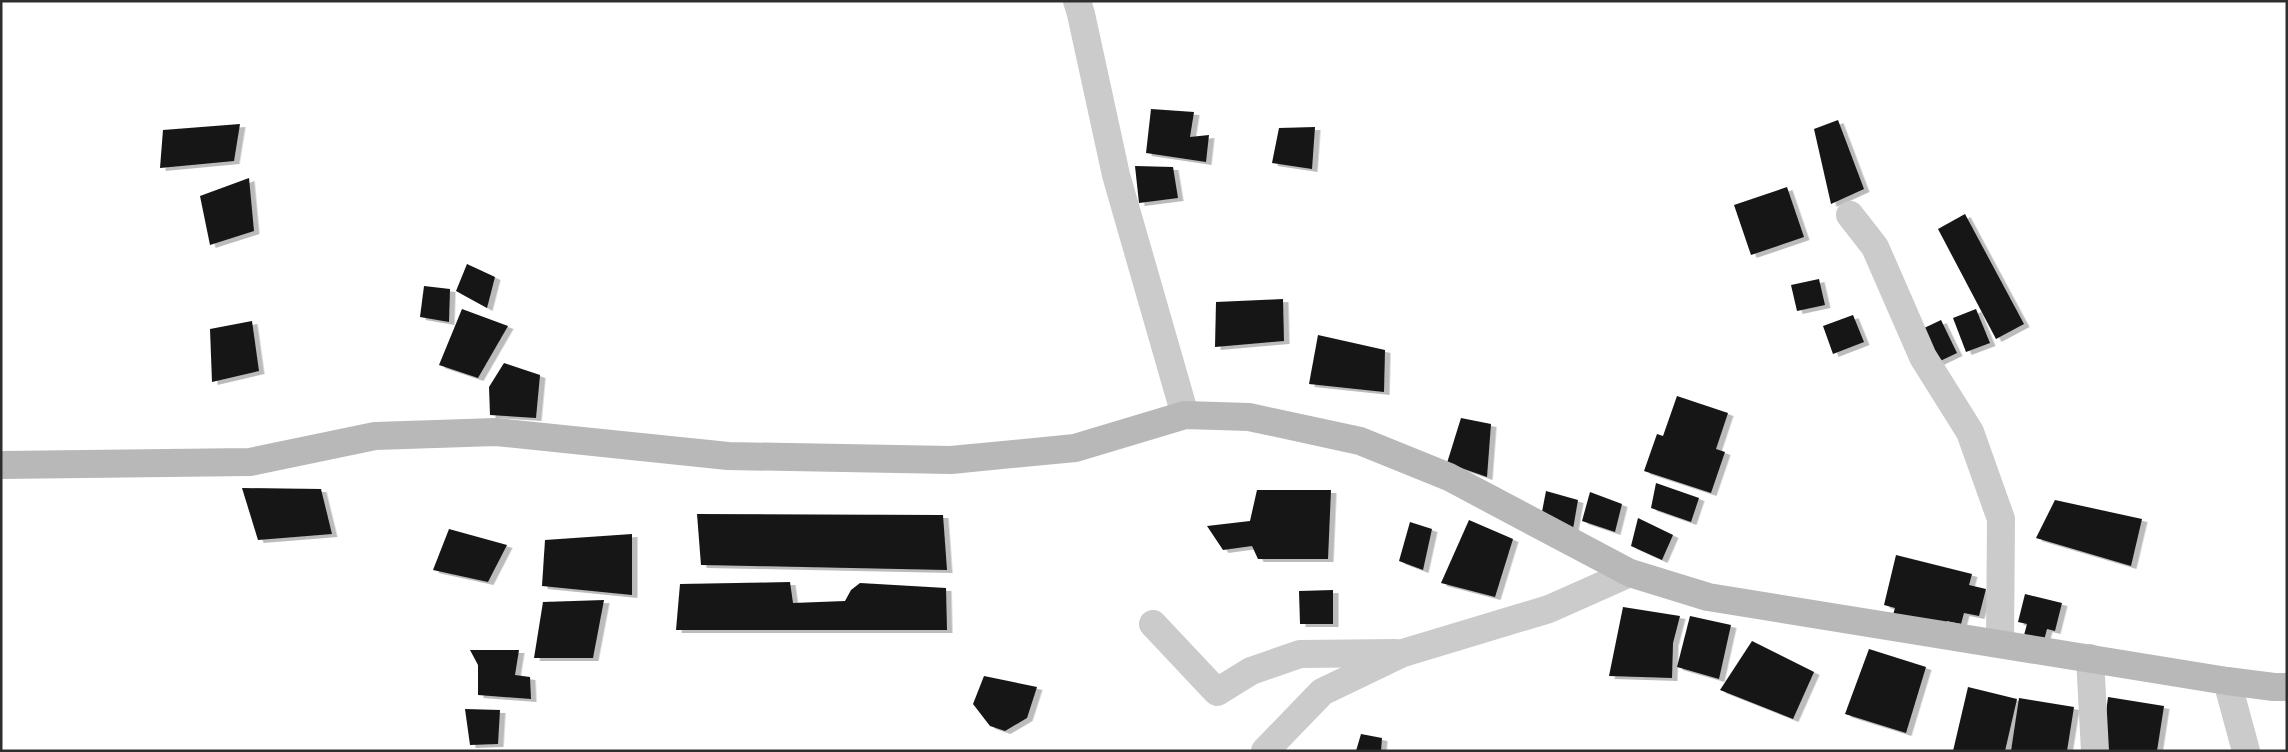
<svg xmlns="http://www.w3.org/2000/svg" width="2288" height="752" viewBox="0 0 2288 752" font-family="'Fira Sans',sans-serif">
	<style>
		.building { fill: #151515; filter: url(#shadow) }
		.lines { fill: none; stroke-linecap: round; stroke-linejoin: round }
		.street { stroke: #cbcbcb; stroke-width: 28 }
		.secondary { stroke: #b8b8b8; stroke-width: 28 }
	</style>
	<defs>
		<filter id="shadow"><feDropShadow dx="5.5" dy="3" stdDeviation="0" flood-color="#0004"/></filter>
	</defs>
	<rect width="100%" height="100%" fill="#fff"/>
	<g class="building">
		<path d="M1151,109l43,3 -4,25 19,-2 -3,27 -60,-9z"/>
		<path d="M1838,120l26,69 -33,15 -17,-75z"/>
		<path d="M240,124l-6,37 -74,7 3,-38z"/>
		<path d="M1315,127l-3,42 -40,-6 7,-35z"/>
		<path d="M1135,166l38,1 5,31 -39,5z"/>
		<path d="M249,178l5,53 -44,14 -10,-49z"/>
		<path d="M1787,187l17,50 -53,18 -17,-50z"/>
		<path d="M1965,214l59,110 -28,15 -58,-110z"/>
		<path d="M467,264l28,13 -8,31 -31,-17z"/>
		<path d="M1819,279l6,26 -28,6 -6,-26z"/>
		<path d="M424,286l26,3 -1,33 -29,-5z"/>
		<path d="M1283,299l1,42 -69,6 1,-45z"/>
		<path d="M462,309l46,17 -30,52 -39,-13z"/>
		<path d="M1976,309l14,34 -24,9 -13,-34z"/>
		<path d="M1853,315l11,27 -31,12 -10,-28z"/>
		<path d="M1941,320l16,33 -21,10 -16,-33z"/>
		<path d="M252,321l7,50 -47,11 -2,-53z"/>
		<path d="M1318,335l67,15 -1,42 -75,-8z"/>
		<path d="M504,363l36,12 -4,43 -46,-3 -1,-28z"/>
		<path d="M1677,396l51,17 -12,36 9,3 -14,41 -67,-22 13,-37 6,2z"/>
		<path d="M1461,418l30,6 -4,53 -40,-14z"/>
		<path d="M1656,483l43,15 -8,24 -40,-14z"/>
		<path d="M242,488l79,1 11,45 -74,6z"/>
		<path d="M1257,490h74l-3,69h-70l-6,-13 -29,4 -16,-24 43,-5z"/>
		<path d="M1546,491l32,9 -5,29 -32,-12z"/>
		<path d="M1590,492l32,12 -7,28 -33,-11z"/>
		<path d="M2055,500l87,19 -11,47 -95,-28z"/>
		<path d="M697,514l246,1 4,55 -246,-5z"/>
		<path d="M1638,518l35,17 -11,25 -31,-14z"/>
		<path d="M1469,520l44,19 -18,58 -54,-14z"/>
		<path d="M1410,522l22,7 -9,41 -24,-9z"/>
		<path d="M449,529l58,16 -19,37 -55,-12z"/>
		<path d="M632,534v61l-90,-9 3,-46z"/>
		<path d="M1896,555l76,19 -3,11 17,4 -7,27 -15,-3 -3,11 -14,-3 -3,10 -52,-13 3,-10 -11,-3z"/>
		<path d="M790,582l3,21 52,-2 6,-11 9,-7 86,5 1,42h-271l4,-46z"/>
		<path d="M1333,590v34h-33l-1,-33z"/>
		<path d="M2025,594l37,9 -7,28 -8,-2 -4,15 -20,-5 4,-15 -9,-2z"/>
		<path d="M604,600l-11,58h-59l9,-56z"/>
		<path d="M1623,607l57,9 -7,27 -1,35 -63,-2z"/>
		<path d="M1690,616l41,9 -12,54 -42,-12z"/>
		<path d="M1752,641l62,31 -21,47 -73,-29z"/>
		<path d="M1869,649l57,18 -20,66 -61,-19z"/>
		<path d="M470,650h49l-4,25 15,2 1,22 -53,-4v-30z"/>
		<path d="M984,676l53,11 -10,31 -22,13 -15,-5 -17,-22z"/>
		<path d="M1968,687l49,12 -12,52h-52z"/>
		<path d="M2108,697l56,9 -7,45h-56z"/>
		<path d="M2019,698l55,9 -7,44h-56z"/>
		<path d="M465,709l35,1 -2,34 -28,1z"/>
		<path d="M1361,734l21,4 -1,13h-25z"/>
	</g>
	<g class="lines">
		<g class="street">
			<path d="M1077,1l4,13 35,161 69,240"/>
			<path d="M1850,215l25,32 48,110 47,75 31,87 -1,125"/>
			<path d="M1153,624l64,68 34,-21 49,-17 95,-1"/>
			<path d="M2090,658l5,93"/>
			<path d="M2227,681l19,70"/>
			<path d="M1265,751l57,-59 81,-39 146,-44 81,-36"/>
		</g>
		<path class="secondary" d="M1,465l249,-3 125,-26 121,-4 232,24 223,4 124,-12 110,-33 64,2 111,24 89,36 181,96 78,24 519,84 47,6h13"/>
	</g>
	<rect width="2288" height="752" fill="none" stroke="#2e2e2e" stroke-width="5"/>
</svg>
